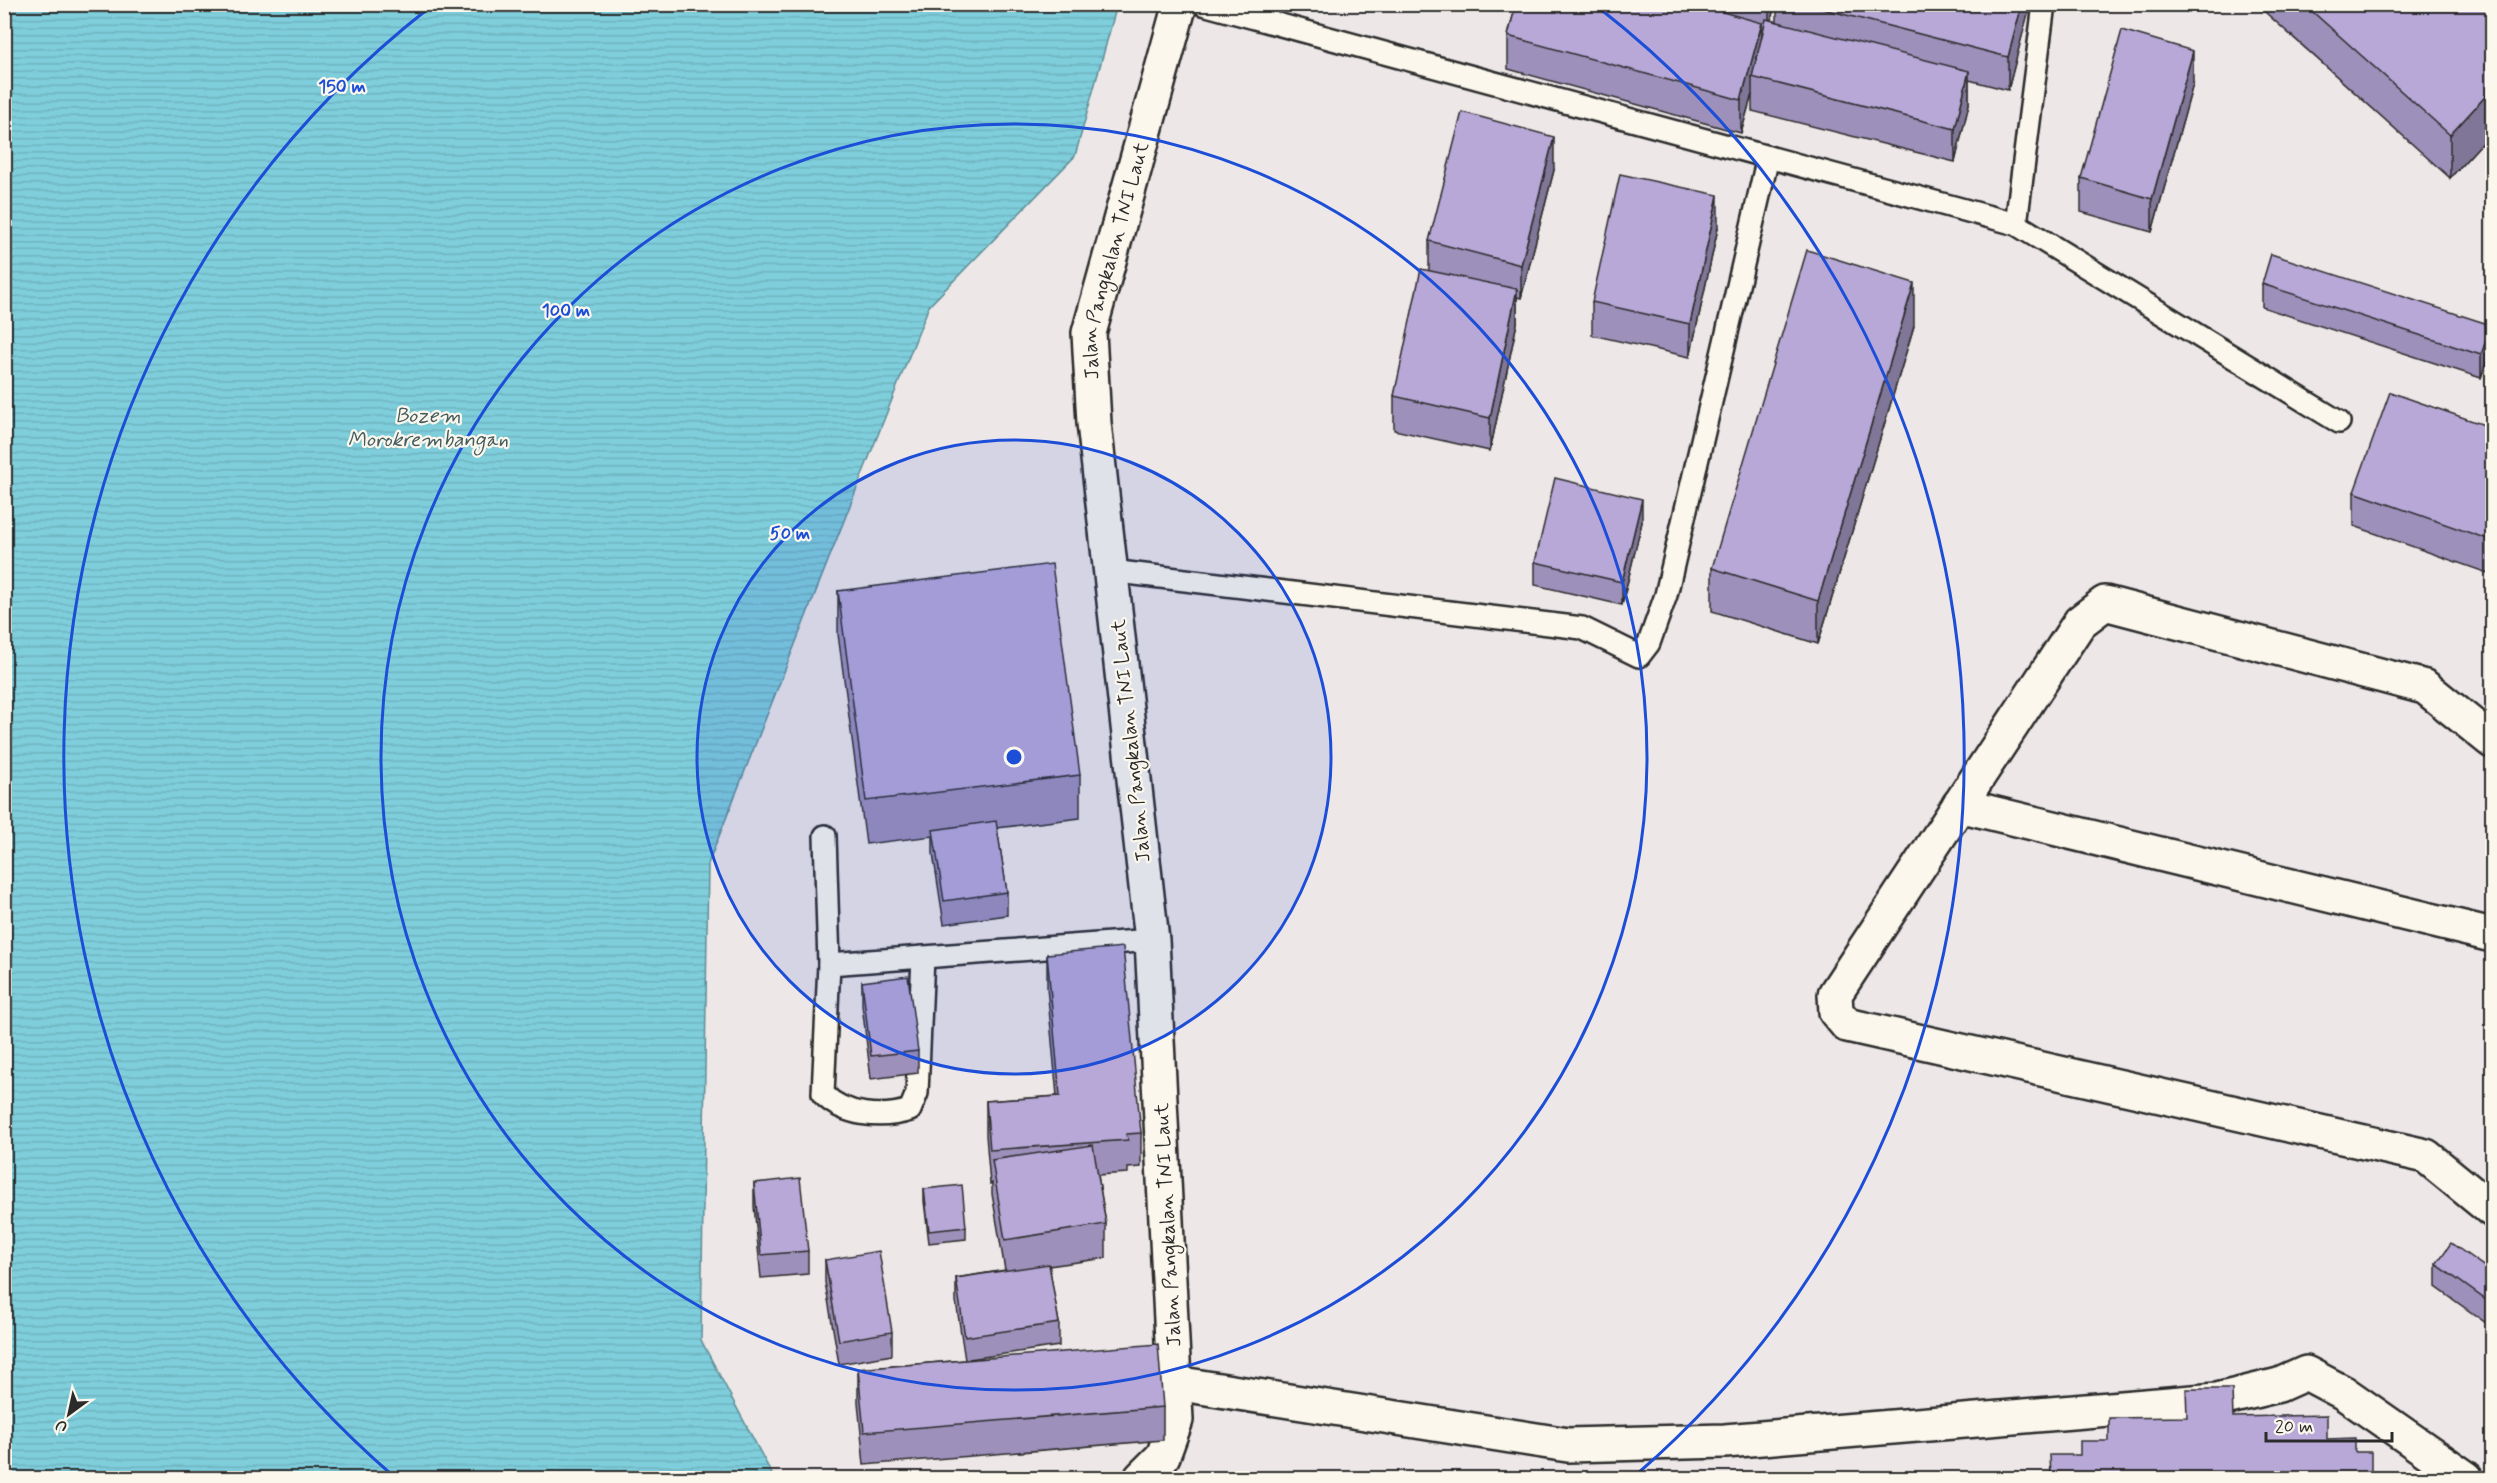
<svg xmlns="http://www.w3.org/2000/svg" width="2497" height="1483" viewBox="0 0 2497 1483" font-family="Mynerve,sans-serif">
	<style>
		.water { fill: url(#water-rules); stroke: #5d8d95; stroke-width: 1.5 }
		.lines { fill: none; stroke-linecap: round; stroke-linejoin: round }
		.service-casing { stroke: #2b2b2b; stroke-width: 26 }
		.minor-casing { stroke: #2b2b2b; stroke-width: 38 }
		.service { stroke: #fbf7ec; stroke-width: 21 }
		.minor { stroke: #fbf7ec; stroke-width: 33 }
		.wall { fill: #9d90ba; stroke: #2b2b2b; stroke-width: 1.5 }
		.shaded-wall { fill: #807697; stroke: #2b2b2b; stroke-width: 1.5 }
		.building { fill: #b7a8d8; stroke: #2b2b2b; stroke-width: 1.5 }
		.ring { fill: none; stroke: #1d4ed8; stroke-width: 3 }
		.labels { text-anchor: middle; stroke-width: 4.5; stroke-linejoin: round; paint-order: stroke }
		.street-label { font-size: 20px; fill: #2b2b2b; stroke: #fbf7ec }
		.water-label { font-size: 21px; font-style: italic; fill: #445c60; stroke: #fbf7ec }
		.centre { fill: #1d4ed8; stroke: #fbf7ec; stroke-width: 3 }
		.ring-label { font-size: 18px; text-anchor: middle; font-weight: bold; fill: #1d4ed8; stroke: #fbf7ec; stroke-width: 4.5; stroke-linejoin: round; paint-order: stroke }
	</style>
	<defs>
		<pattern id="water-rules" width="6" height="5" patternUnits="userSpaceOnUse" patternTransform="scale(1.5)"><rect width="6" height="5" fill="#7fcedc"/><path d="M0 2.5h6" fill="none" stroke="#6eb1bd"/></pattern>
	</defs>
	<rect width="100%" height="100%" fill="#ede7e8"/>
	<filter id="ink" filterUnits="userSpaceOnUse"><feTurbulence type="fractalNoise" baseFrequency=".0167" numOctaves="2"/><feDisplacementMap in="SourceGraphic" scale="12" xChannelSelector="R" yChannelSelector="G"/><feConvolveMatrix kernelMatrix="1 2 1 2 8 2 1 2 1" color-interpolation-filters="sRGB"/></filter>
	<g filter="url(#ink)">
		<path class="water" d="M5,4l1112,1 -42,151 -146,150 -221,558 -7,476 73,138h-754l-15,-7z"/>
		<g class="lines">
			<defs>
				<g id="service">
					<path d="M1203,4l813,220 323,198"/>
					<path d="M2016,224l27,-212 -3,-8"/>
					<path d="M1111,571l471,57 57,28 10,-13 17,-48 102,-438"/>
					<path d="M825,836l4,128 -6,130c21,22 59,25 87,16l7,-17 6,-136"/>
					<path d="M829,964l323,-24"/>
				</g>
				<g id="minor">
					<path d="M2492,741l-67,-54 -320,-84 -25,19 -245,372 1,18 11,13 579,131 66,54"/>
					<path d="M1959,805l533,130"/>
					<path d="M1175,1383l393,62 157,-4 492,-41 62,-15 27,-12 38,20 122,85"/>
					<path id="s1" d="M1141,1478l22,-22 13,-36 -24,-480 -58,-517 -5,-90 91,-329"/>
				</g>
			</defs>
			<use href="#service" class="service-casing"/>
			<use href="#minor" class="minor-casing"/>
			<use href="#service" class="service"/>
			<use href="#minor" class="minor"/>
		</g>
		<g class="wall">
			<path d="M1516,4h259l-4,16 6,2v-18h253l-22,86 -39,-10v24l-14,58 -203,-51v-17l-11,39 -233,-64v-33z"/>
			<path d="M2256,4h235l2,2v125l-43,47z"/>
			<path d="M2193,84l-41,148 -71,-20v-34z"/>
			<path d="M1554,170l-33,128 -4,-1v26l-27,128 -96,-21v-34l35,-126v-29z"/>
			<path d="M1718,228l-28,129 -98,-22v-33z"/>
			<path d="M2262,284l229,64 -10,30 -219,-71z"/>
			<path d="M1914,326l-96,318 -106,-33v-43z"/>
			<path d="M2493,428v147l-139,-49v-34z"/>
			<path d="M1642,522l-20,83 -87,-20v-23z"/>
			<path d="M838,591l242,184v43l-83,10 10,64v23l-63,9 -11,-71v-17l-67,8 -28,-210z"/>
			<path d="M1047,954l94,179v34l-13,1v5l-30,2 8,49v34l-57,8 10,57v23l-90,13 194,48v33l-299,25 -6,-63v-33l107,-9 -9,-59v-23l49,-8 -13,-76v-11l-2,1 -4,-49v-34l71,-5 -10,-109z"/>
			<path d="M862,982l56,69v22l-47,6 -9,-74z"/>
			<path d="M754,1183l54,68v23l-47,4 -7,-72z"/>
			<path d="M924,1189l42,38v12l-37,4 -5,-42z"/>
			<path d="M825,1260l67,72v23l-53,9 -14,-82z"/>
			<path d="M2436,1264l57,9v55l-57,-41z"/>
		</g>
		<g class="shaded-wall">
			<path d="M1769,4h6l-6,25z"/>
			<path d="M2022,4h8v2l-22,84v-33z"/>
			<path d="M1762,23v33l-10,21v17l-11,39v-33z"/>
			<path d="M2193,51v33l-41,148v-33z"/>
			<path d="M1969,71v33l-14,58v-33z"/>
			<path d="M2493,88v43l-43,47v-43z"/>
			<path d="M1554,137v33l-33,128v-33z"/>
			<path d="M1718,195v33l-28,129v-33z"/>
			<path d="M1914,283v43l-96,318v-43z"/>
			<path d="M1517,289v34l-27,128v-33z"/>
			<path d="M2491,325v23l-10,30v-23z"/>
			<path d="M1642,499v23l-20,83v-23z"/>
		</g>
		<g class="building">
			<path d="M1516,4h178l68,19 -21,77 -233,-64z"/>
			<path d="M1804,4h218l-14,53z"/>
			<path d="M2304,4h187l2,2v82l-43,47z"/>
			<path d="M1766,19l203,52 -14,58 -203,-52z"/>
			<path d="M2122,30l71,21 -41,148 -71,-21z"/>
			<path d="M1462,112l92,25 -33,128 -92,-24z"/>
			<path d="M1620,174l98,21 -28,129 -98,-22z"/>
			<path d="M1807,250l107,33 -96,318 -106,-33z"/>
			<path d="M2271,254l220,71 -10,30 -219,-71z"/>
			<path d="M1421,269l96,20 -27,129 -96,-22z"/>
			<path d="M2390,392l103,36v113l-139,-49z"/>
			<path d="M1555,478l87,21 -20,83 -87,-20z"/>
			<path d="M1052,564l28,211 -214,26 -28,-210z"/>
			<path d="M996,821l11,71 -63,9 -11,-71z"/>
			<path d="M1123,947l18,186 -14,1 1,6 -138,10 -4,-49 74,-5 -13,-142z"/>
			<path d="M908,976l10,75 -47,5 -9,-74z"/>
			<path d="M1093,1145l13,79 -101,16 -13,-80z"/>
			<path d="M800,1178l8,73 -47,4 -7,-72z"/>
			<path d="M962,1185l4,42 -37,4 -5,-42z"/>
			<path d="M2451,1243l42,30v32l-57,-41z"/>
			<path d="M879,1251l13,81 -53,9 -14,-81z"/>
			<path d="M1049,1264l10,59 -94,14 -9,-59z"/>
			<path d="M1158,1344l5,63 -299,25 -6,-63z"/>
			<path d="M2186,1389h46l1,28 94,-2v24l28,-1v14h16v27h-320l-1,-24h30v-14h29v-23l78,-1z"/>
		</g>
	</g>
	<circle cx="1014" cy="757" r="317" fill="#1d4ed8" fill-opacity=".12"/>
	<g class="ring">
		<circle cx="1014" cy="757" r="317"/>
		<circle cx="1014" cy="757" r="633"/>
		<path d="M391 1474A950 950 0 0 1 429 8M1599 8A950 950 0 0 1 1637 1474"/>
	</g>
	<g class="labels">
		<g class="street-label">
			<text dy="7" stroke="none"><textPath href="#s1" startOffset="1236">Jalan Pangkalan TNI Laut</textPath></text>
			<text transform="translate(1130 741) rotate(-96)" y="7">Jalan Pangkalan TNI Laut</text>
			<text transform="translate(1167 1225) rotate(-93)" y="7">Jalan Pangkalan TNI Laut</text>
		</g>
		<g class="water-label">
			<text x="428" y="422">Bozem<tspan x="428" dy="24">Morokrembangan</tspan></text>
		</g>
	</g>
	<circle cx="1014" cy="757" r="9" class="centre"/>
	<g class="ring-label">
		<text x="342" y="92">150 m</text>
		<text x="566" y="316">100 m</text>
		<text x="790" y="539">50 m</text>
	</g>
	<rect width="2497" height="1483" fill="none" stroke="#fbf7ec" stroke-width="24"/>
	<rect x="12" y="12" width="2473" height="1459" fill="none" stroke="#2b2b2b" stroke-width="2" filter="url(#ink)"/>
	<g transform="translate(69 1414) rotate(213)" stroke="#fbf7ec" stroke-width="4.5" paint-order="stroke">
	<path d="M0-4.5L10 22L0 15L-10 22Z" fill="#2b2b2b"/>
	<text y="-9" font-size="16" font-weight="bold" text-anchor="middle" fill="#2b2b2b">U</text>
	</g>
	<path d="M2266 1432v9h126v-9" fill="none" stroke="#2b2b2b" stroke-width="3"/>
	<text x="2275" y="1432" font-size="18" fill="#2b2b2b" stroke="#fbf7ec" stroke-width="4.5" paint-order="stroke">20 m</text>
</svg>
